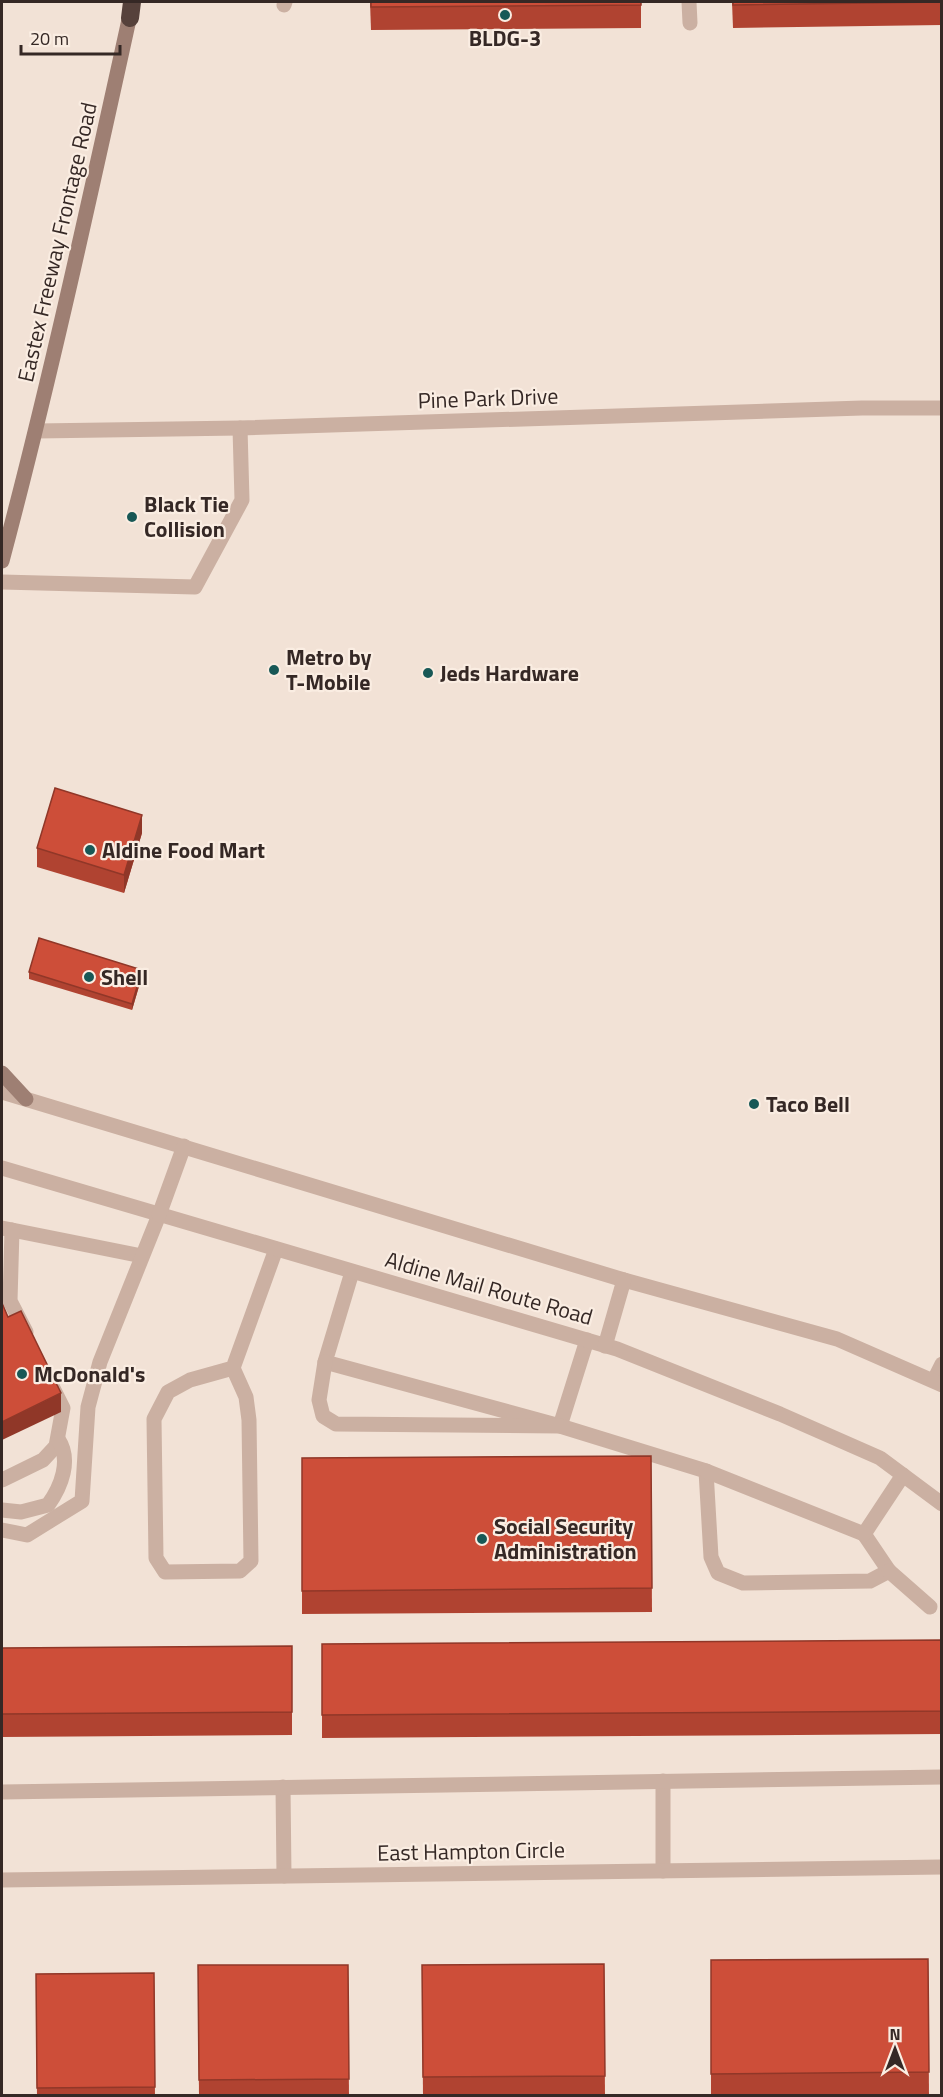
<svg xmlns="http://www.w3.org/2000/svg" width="943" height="2097" viewBox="0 0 943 2097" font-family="'Titillium Web',sans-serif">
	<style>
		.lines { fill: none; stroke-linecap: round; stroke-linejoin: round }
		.service { stroke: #cbb0a2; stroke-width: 15 }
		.minor { stroke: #cbb0a2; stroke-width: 15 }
		.tertiary { stroke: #cbb0a2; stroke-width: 15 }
		.secondary { stroke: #9e7f73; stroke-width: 15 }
		.motorway { stroke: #56413b; stroke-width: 18 }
		.wall { fill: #b04331 }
		.shaded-wall { fill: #903728 }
		.building { fill: #cd4e39; stroke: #903728; stroke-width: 1.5 }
		.poi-dot { fill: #185856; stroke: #faede2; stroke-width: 2 }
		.labels { text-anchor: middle; stroke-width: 4.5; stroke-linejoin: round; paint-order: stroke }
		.poi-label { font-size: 22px; font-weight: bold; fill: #352825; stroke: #faede2; text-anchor: start }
		.street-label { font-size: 22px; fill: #352825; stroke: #faede2 }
	</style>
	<rect width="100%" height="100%" fill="#f2e2d6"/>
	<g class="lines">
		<g class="service">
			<path d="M689,2l1,21"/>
			<path d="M284,5l1,-3"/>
			<path d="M2,582l193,5 47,-87 -2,-72"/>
			<path d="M2,1228l140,28"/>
			<path d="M12,1230l-2,71 16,31"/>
			<path d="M352,1272l-27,90 235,64 27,-86"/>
			<path d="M325,1362l-6,38 4,16 13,8 224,2 146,45 5,86 7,16 25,10 127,-2 19,-10 -25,-37 39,-59"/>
			<path d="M233,1368l-43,12 -22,12 -14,27 2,139 9,14 75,-1 11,-10 -2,-141 -3,-23 -13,-29 43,-119"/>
			<path d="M934,1380l8,-16"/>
			<path d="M706,1471l158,63"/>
			<path d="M2,1480l41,-20 13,-14 7,-38 -11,-22"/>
			<path d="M2,1510l19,2 27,-7c13,-18 24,-45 10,-66"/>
			<path d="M2,1530l25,5 55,-34 6,-94 12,-45 59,-147"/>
			<path d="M889,1571l41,36"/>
			<path d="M663,1781v90"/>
			<path d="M283,1787l1,89"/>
			<path d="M2,1792l940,-15"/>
		</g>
		<path class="minor" d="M37,431l203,-3 622,-20h80"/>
		<g class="tertiary">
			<path d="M2,1092l622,188 213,59 105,46"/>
			<path d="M2,1168l615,181 163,65 100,44 62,46"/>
			<path d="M159,1215l25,-69"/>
			<path d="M605,1346l19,-66"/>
			<path d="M2,1880l940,-13"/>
		</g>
		<g class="secondary">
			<path d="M2,561c49,-184 89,-369 130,-555"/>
			<path d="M2,1073l24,26"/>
		</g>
		<path class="motorway" d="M130,18l2,-16"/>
	</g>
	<g class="wall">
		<path d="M370,2h271v26l-270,2z"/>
		<path d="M732,2h210v23l-209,3z"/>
		<path d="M142,833l-18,60 -87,-26v-19z"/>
		<path d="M29,972l113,4 -10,34 -103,-31z"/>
		<path d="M651,1456l1,156 -350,2v-156z"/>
		<path d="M942,1640v94l-620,4v-94z"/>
		<path d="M292,1646v89l-290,2v-89z"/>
		<path d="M928,1959l1,136 -218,1v-136z"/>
		<path d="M604,1964l1,132h-182l-1,-131z"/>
		<path d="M198,1965h150l1,131h-150z"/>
		<path d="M154,1973l1,123h-118l-1,-122z"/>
	</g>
	<g class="shaded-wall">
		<path d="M142,815v18l-18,60v-18z"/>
		<path d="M142,970v6l-10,34v-6z"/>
		<path d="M61,1393v19l-59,28v-18z"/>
	</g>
	<g class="building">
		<path d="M371,2h270v3l-270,2z"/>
		<path d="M733,2h209l-209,3z"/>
		<path d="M55,788l87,27 -18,60 -87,-27z"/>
		<path d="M39,938l103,32 -10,34 -103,-32z"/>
		<path d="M2,1303l6,14 13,-6 40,82 -59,29z"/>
		<path d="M651,1456l1,132 -350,3v-133z"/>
		<path d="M942,1640v71l-620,4v-71z"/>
		<path d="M292,1646v66l-290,2v-66z"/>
		<path d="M928,1959l1,113 -218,2v-114z"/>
		<path d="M604,1964l1,112 -182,1 -1,-112z"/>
		<path d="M198,1965h150l1,114 -150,1z"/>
		<path d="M154,1973l1,114 -118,1 -1,-114z"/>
	</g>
	<g class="poi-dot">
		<circle cx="505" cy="15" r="6"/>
		<circle cx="132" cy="517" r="6"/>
		<circle cx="274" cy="670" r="6"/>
		<circle cx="428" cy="673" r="6"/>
		<circle cx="90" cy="850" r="6"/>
		<circle cx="89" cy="977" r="6"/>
		<circle cx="754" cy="1104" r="6"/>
		<circle cx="22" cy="1374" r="6"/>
		<circle cx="482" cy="1539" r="6"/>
	</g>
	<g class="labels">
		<g class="poi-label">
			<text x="505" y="46" text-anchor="middle">BLDG-3</text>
			<text x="144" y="512">Black Tie<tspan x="144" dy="25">Collision</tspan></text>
			<text x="286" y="665">Metro by<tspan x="286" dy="25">T-Mobile</tspan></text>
			<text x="440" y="681">Jeds Hardware</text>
			<text x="102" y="858">Aldine Food Mart</text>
			<text x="101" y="985">Shell</text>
			<text x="766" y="1112">Taco Bell</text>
			<text x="34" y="1382">McDonald's</text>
			<text x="494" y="1534">Social Security<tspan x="494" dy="25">Administration</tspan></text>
		</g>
		<g class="street-label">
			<text transform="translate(57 242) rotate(-77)" y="8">Eastex Freeway Frontage Road</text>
			<text transform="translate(488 398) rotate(-2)" y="8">Pine Park Drive</text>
			<text transform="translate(489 1288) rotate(16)" y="8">Aldine Mail Route Road</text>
			<text transform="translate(471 1851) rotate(-1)" y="8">East Hampton Circle</text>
		</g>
	</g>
	<rect width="943" height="2097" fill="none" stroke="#352825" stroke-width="6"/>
	<g transform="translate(895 2049)" stroke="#faede2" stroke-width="4.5" paint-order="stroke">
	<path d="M0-4.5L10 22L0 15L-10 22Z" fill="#352825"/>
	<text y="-9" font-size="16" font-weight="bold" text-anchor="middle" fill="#352825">N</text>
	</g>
	<path d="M21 45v9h99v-9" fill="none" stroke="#352825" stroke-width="3"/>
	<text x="30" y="45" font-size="18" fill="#352825" stroke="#faede2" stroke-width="4.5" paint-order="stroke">20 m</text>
</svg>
